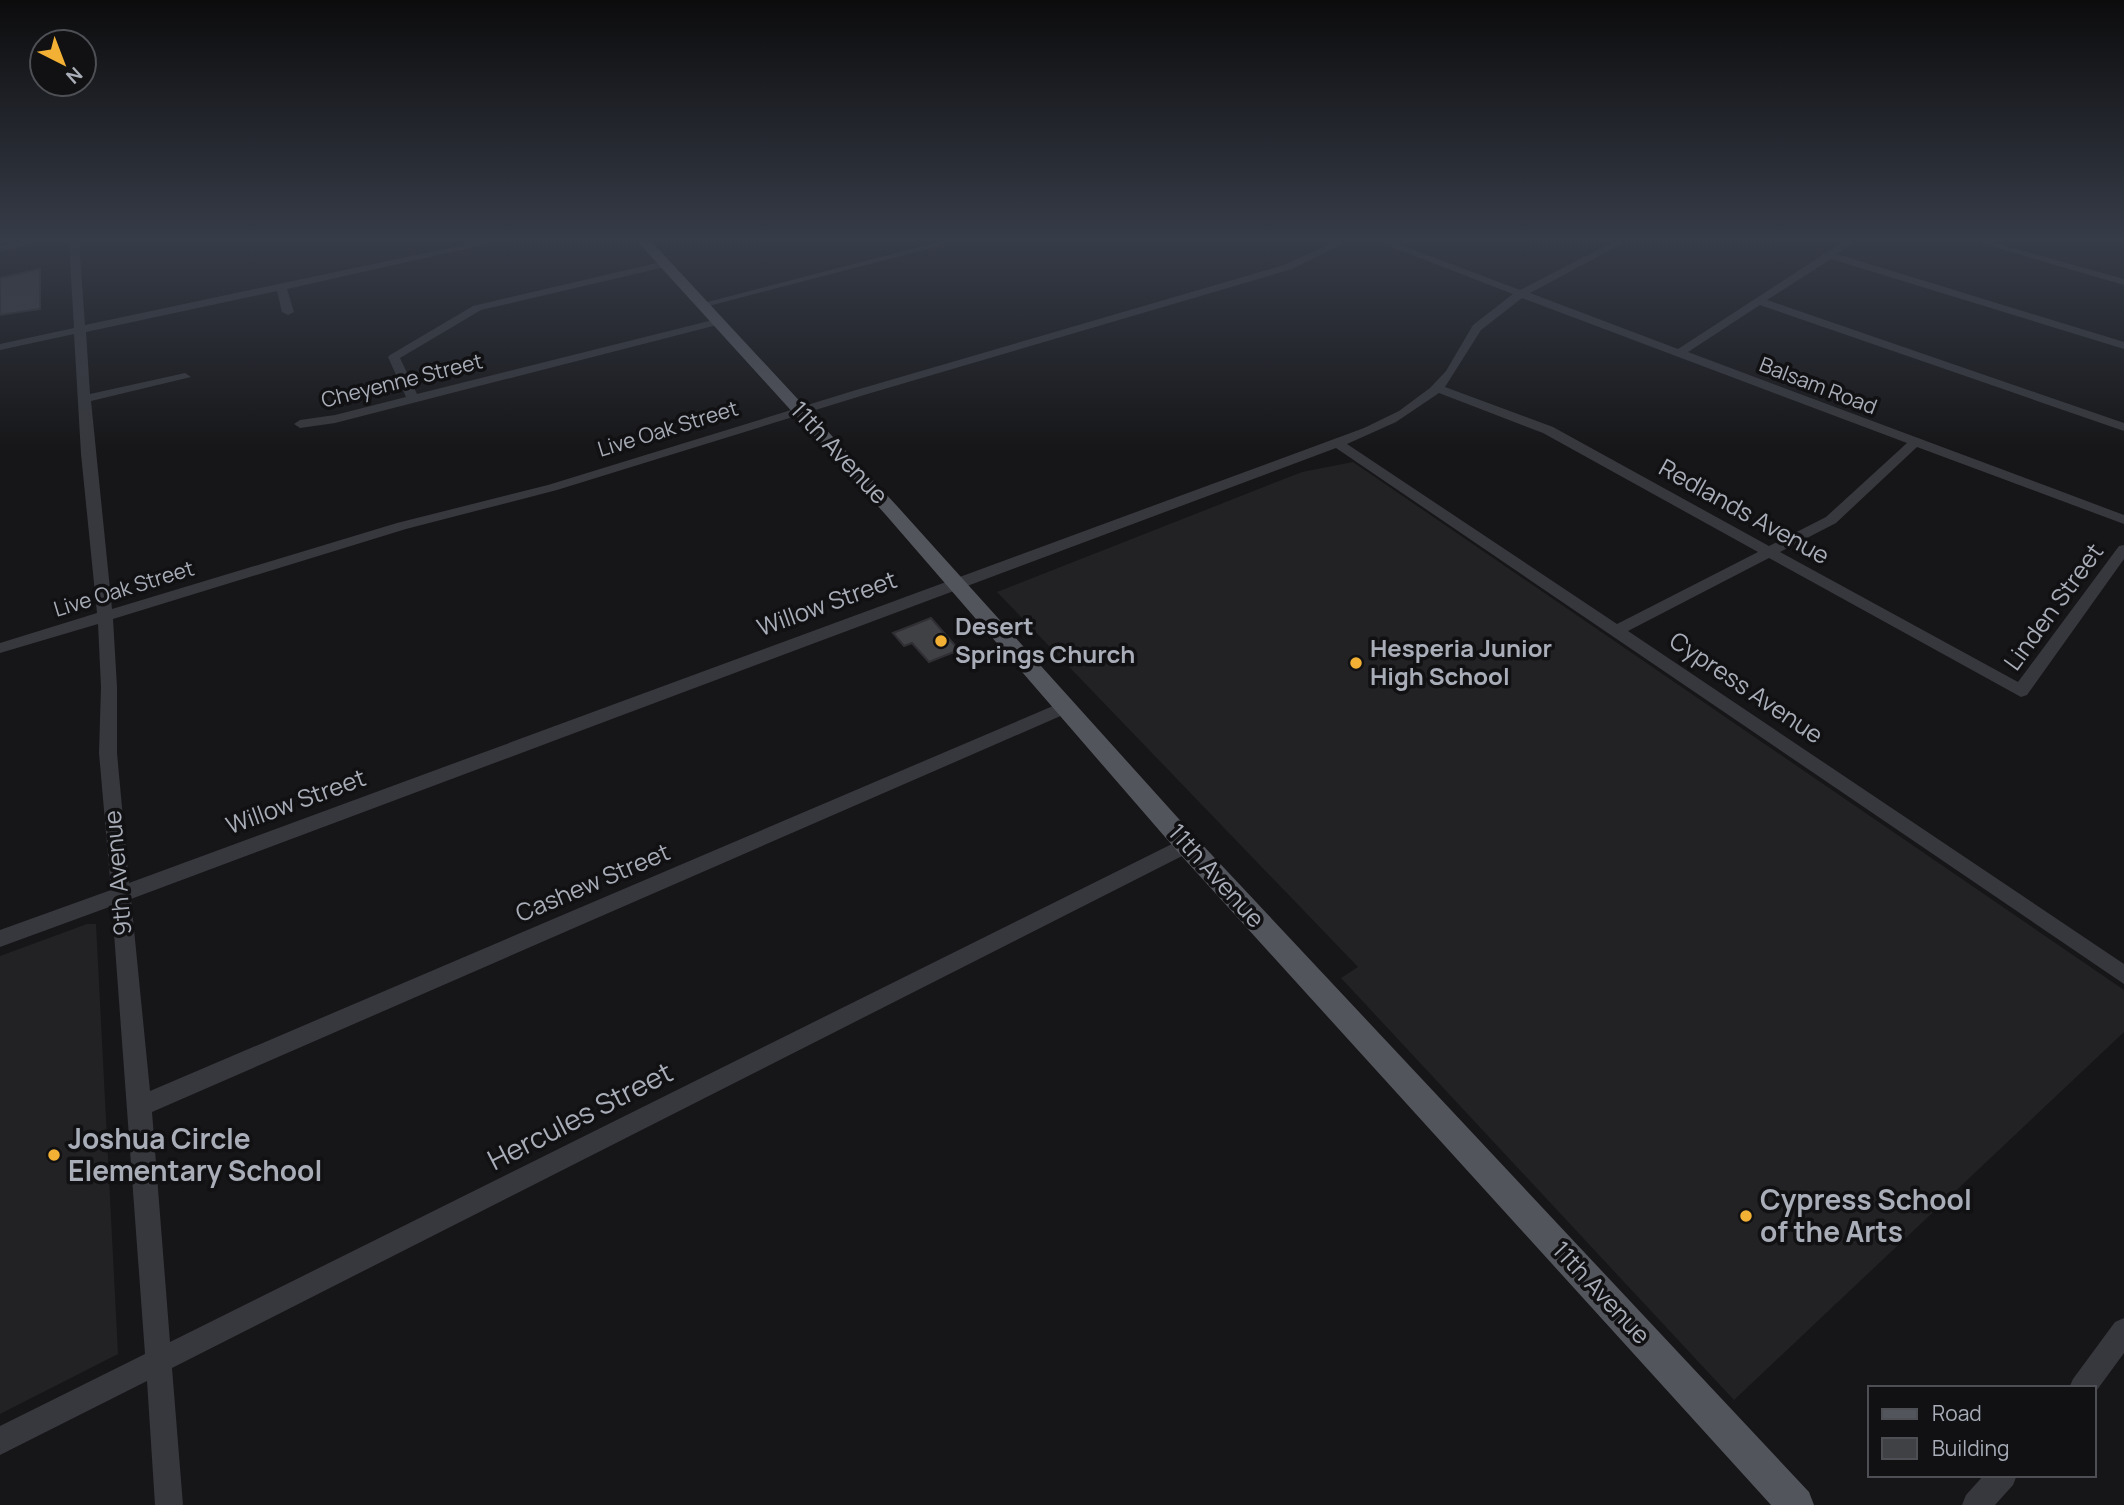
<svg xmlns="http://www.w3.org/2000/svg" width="2124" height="1505" viewBox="0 0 2124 1505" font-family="Manrope,sans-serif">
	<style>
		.built { fill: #222225 }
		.building { fill: #404145; stroke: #303034; stroke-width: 2 }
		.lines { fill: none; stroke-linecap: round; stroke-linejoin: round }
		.minor { fill: #37383d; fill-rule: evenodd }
		.major { fill: #53555c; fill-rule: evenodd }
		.poi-dot { fill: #f2b134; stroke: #111113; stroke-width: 2.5 }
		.labels { text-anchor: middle; stroke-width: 7; stroke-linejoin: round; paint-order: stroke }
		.far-street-label { font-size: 21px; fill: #a8adb8; stroke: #111113 }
		.street-label { font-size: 24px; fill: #a8adb8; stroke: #111113 }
		.poi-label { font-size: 24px; font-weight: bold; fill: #a8adb8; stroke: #111113; text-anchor: start }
		.near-street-label { font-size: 28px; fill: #a8adb8; stroke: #111113 }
		.near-poi-label { font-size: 28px; font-weight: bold; fill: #a8adb8; stroke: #111113; text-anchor: start }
	</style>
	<rect width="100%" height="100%" fill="#161618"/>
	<g class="built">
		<path d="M1353,462l771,528v42l-390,368 -393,-422 17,-11 -361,-375 305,-120z"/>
		<path d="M87,924h9l22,430 -118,60v-458z"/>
	</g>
	<g class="building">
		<path d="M40,269v40l-40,6v-37z"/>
		<path d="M931,618l28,32 -30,12 -17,-19 -8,3 -11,-13z"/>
	</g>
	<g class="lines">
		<g class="minor">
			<path d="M27,241h19l-46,11v-6z"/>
			<path d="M69,241h10l6,84 397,-84h18l-213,48 7,23 -6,3 -6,-3 -5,-21 -191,41 4,62 95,-21 6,4 -100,24 21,208 285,-86 151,-38 308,-95 428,-125 52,-24h13l-57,28 -428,126 -307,95 -151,39 -293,90 4,68v66l12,130 1235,-455 35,-17 31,-23 16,-17 27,-46 40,-31 -137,-53h14l130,49 95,-49h12l-97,52 148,56 166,-108h12l-19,13 287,88v7l-293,-90 -64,41 357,123v8l-364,-126 -72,47 436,163v9l-207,-77 -81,76 -56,29 238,130 101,-136 5,-1v14l-97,136 -6,2 -252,-139 -141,73 496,333v20l-788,-536 -1205,451 19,192 910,-388 6,-2 8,6 -2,4 -920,401 18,230 1010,-502 7,-2 7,2 2,5 -2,5 -1022,518 11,137h-28l-8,-124 -147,74v-29l145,-72 -33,-448 -112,41v-17l111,-40 -12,-137 2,-66 -3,-63 -98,29v-10l97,-30 -16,-159 -7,-120 -74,16v-6l74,-16zM1522,298l385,145 -81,74 -57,29 -216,-119 -108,-40 36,-57zM1439,393l104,40 215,119 -141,72 -270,-180 49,-22z"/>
			<path d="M942,241h16l-257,67 -5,-3z"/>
			<path d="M1973,241h15l136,38v6z"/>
			<path d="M665,261l5,3 -1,2 -188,44 -81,48 17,36 300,-75 4,1v4l-386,99 -35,5 -6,-4 6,-4 35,-5 71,-18 -18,-40 2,-2 83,-49z"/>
			<path d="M2124,1318v35l-30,41v-6h-25l4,-9 42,-57z"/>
			<path d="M1984,1475h33l-4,10 -18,20h-33l4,-10z"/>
		</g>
		<path class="major" d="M637,241h14l246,265 299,332 613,654 5,13h-43l-593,-653 -293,-338z"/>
	</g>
	<linearGradient id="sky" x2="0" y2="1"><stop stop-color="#0c0c0d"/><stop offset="0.53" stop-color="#363c48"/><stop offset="1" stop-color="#363c48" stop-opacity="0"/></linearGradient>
	<rect width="2124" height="452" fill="url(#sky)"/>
	<g class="poi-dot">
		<circle cx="941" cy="641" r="7"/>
		<circle cx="1356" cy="663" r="7"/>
		<circle cx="54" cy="1155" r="7"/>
		<circle cx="1746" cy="1216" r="7"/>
	</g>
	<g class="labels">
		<g class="far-street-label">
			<text transform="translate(402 381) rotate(-14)" y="7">Cheyenne Street</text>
			<text transform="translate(1818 386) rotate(21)" y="7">Balsam Road</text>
			<text transform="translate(668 429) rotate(-17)" y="7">Live Oak Street</text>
			<text transform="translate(124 589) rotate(-17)" y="7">Live Oak Street</text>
		</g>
		<g class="street-label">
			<text transform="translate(839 453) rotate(47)" y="8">11th Avenue</text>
			<text transform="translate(1744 512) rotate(29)" y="8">Redlands Avenue</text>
			<text transform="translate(827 604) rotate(-20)" y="8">Willow Street</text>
			<text transform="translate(2054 607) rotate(-54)" y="8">Linden Street</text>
			<text transform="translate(1746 688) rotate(34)" y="8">Cypress Avenue</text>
			<text transform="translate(296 802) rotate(-20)" y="8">Willow Street</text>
			<text transform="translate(118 873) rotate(-95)" y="8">9th Avenue</text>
			<text transform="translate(1216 876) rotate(48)" y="8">11th Avenue</text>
			<text transform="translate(593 883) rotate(-23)" y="8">Cashew Street</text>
			<text transform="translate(1601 1293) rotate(47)" y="8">11th Avenue</text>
		</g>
		<g class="poi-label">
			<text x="955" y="635">Desert<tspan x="955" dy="28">Springs Church</tspan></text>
			<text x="1370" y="657">Hesperia Junior<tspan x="1370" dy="28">High School</tspan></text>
		</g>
		<g class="near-street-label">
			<text transform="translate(580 1116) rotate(-27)" y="10">Hercules Street</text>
		</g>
		<g class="near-poi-label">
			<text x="68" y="1149">Joshua Circle<tspan x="68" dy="32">Elementary School</tspan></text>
			<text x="1760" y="1210">Cypress School<tspan x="1760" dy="32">of the Arts</tspan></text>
		</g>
	</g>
	<rect x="1868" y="1386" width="228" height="91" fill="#111113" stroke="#4d4f55" stroke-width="2"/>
	<rect x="1882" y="1409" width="35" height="10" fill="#53555c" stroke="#4d4f55" stroke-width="2"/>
	<text x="1932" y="1421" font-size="21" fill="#a8adb8">Road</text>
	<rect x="1882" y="1438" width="35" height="21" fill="#404145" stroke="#4d4f55" stroke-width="2"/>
	<text x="1932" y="1456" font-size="21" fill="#a8adb8">Building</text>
	<g transform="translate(63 63) rotate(138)"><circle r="33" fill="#111113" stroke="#4d4f55" stroke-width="2"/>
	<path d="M0-5L12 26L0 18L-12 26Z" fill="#f2b134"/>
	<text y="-10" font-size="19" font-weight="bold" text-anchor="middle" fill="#a8adb8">N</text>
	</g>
</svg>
